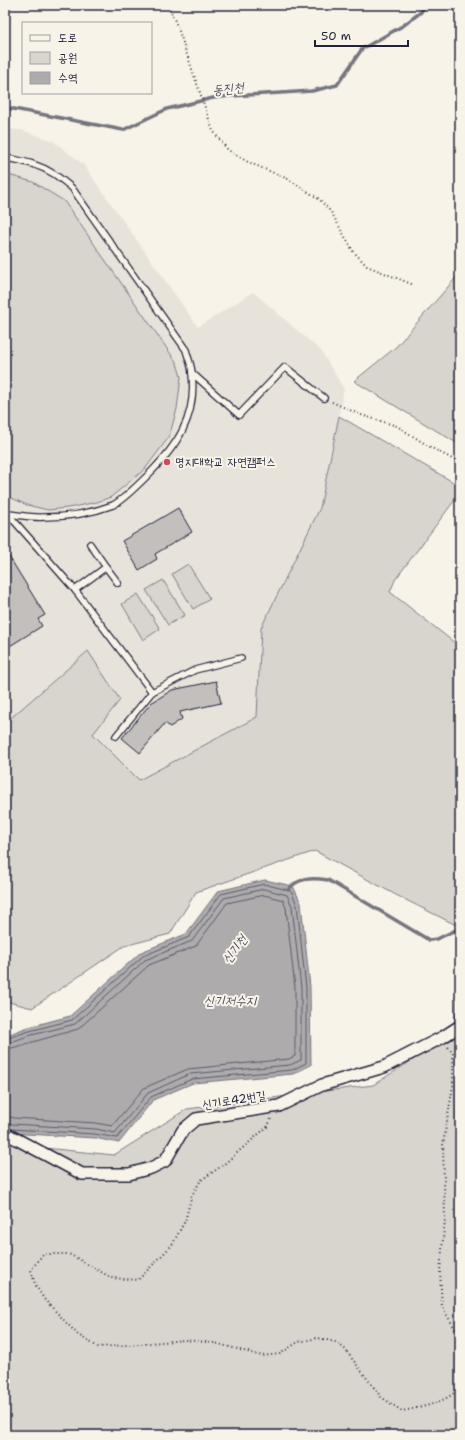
<svg xmlns="http://www.w3.org/2000/svg" width="465" height="1440" viewBox="0 0 465 1440" font-family="'Shantell Sans','Poor Story',sans-serif">
	<style>
		.built { fill: #e7e3db }
		.green { fill: #d8d5cf; stroke: #7d7c85 }
		.water { fill: #aeabad; stroke: #76747f }
		.lines { fill: none; stroke-linecap: round; stroke-linejoin: round }
		.shore { stroke: #5a5969; stroke-width: 1 }
		.stream { stroke: #76747f; stroke-width: 3.5 }
		.building { fill: #c2bfbd; stroke: #22223b }
		.lane-casing { stroke: #22223b; stroke-width: 8 }
		.street-casing { stroke: #22223b; stroke-width: 14 }
		.path { stroke: #22223b; stroke-width: 2; stroke-dasharray: 1 3; stroke-linecap: butt }
		.lane { stroke: #f7f3e8; stroke-width: 5.5 }
		.street { stroke: #f7f3e8; stroke-width: 11 }
		.poi-dot { fill: #d1495b; stroke: #f7f3e8; stroke-width: 1.5 }
		.labels { text-anchor: middle; stroke-width: 4; stroke-linejoin: round; paint-order: stroke }
		.poi-label { font-size: 12px; fill: #22223b; stroke: #f7f3e8; text-anchor: start }
		.street-label { font-size: 12px; fill: #22223b; stroke: #f7f3e8 }
		.water-label { font-size: 13px; font-style: italic; fill: #535263; stroke: #f7f3e8 }
	</style>
	<rect width="100%" height="100%" fill="#f7f3e8"/>
	<filter id="ink" filterUnits="userSpaceOnUse"><feTurbulence type="fractalNoise" baseFrequency=".025" numOctaves="2"/><feDisplacementMap in="SourceGraphic" scale="8" xChannelSelector="R" yChannelSelector="G"/><feConvolveMatrix kernelMatrix="1 2 1 2 8 2 1 2 1" color-interpolation-filters="sRGB"/></filter>
	<g filter="url(#ink)">
		<path class="built" d="M5,129l16,1 32,11 30,23 115,163 55,-35 68,59 23,38 -24,119 -59,120 -4,89 -118,63 -46,-46 -5,-83 -83,72z"/>
		<g class="green">
			<path d="M5,174l28,8 31,19 113,162 4,14 -4,32 -8,28 -24,32 -34,28 -14,5 -29,6 -20,2 -21,-5 -22,-10z"/>
			<path d="M460,273v172l-106,-64 42,-34z"/>
			<path d="M339,416l121,70v7l-65,87 -5,12 70,55v280l-64,-32 -81,-44 -119,41 -26,42 -46,12 -92,62 -27,-7v-278l83,-72 32,49 -27,34 46,46 118,-63 4,-89 59,-120z"/>
			<path d="M188,564l22,35 -17,10 -21,-35z"/>
			<path d="M163,580l22,35 -17,10 -22,-35z"/>
			<path d="M138,594l22,35 -17,11 -21,-36z"/>
			<path d="M460,961v474h-455v-291l109,11 73,-46 186,-24 81,-51z"/>
		</g>
		<path class="water" d="M265,880l28,6 8,17 9,84 1,78 -18,9 -100,9 -40,17 -34,43 -24,-5 -86,-5 -4,-3v-94l20,-8 45,-12 71,-64 45,-18 32,-43z"/>
		<g class="lines">
			<g class="shore">
				<path d="M5,1039l21,-7 46,-12 71,-64 46,-19 32,-43 43,-10 27,7 6,14 9,83v75l-14,7 -100,9 -41,18 -34,41 -22,-4 -84,-5"/>
				<path d="M5,1044l23,-8 47,-12 70,-64 47,-19 32,-43 40,-9 23,6 5,11 9,82v72l-11,5 -100,9 -42,19 -33,40 -19,-4 -84,-5 -7,-2"/>
				<path d="M5,1050l73,-21 71,-64 47,-19 31,-43 37,-8 19,5 3,8 9,80v68l-6,3 -101,10 -44,19 -32,38 -16,-3 -82,-5 -9,-2"/>
			</g>
			<g class="stream">
				<path d="M5,109h9l109,21 44,-21 46,-11 18,-2 81,-5 25,-6 25,-36 42,-24 17,-13 4,-7"/>
				<path d="M288,890c9,-13 26,-12 40,-10l101,60 8,-1 23,-11"/>
			</g>
		</g>
		<g class="building">
			<path d="M178,508l14,24 -37,22 2,5 -18,11 -17,-29z"/>
			<path d="M5,550l40,65 -7,4 4,7 -37,23z"/>
			<path d="M216,681l5,22 -41,9 2,7 -12,8 -5,-4 -25,30 -18,-15 29,-35 21,-13z"/>
		</g>
		<g class="lines">
			<defs>
				<g id="lane">
					<path d="M5,158c16,2 35,7 49,16 6,4 12,9 18,14l114,162c2,8 6,16 6,24 5,43 -15,72 -44,101 -8,8 -25,25 -35,30 -21,8 -46,12 -69,12 -11,1 -24,-2 -36,-3l-3,-4"/>
					<path d="M192,373l47,42 46,-48 39,31"/>
					<path d="M8,514l67,76 77,102 43,-22 46,-12"/>
					<path d="M106,567l12,16"/>
					<path d="M75,590l31,-23 -16,-23"/>
					<path d="M116,736l36,-44"/>
				</g>
				<path id="street" d="M5,1133l77,41h47l22,-6 14,-7 18,-31 13,-11 83,-13 43,-21 62,-18 59,-30 17,-11"/>
			</defs>
			<use href="#lane" class="lane-casing"/>
			<use href="#street" class="street-casing"/>
			<g class="path">
				<path d="M168,5l10,23 35,103 15,19 20,12 40,17 31,20 12,13 22,39 14,15 47,19"/>
				<path d="M332,402l29,13 36,11 33,21 30,16"/>
				<path d="M448,1047l5,6v33l-10,58 2,74 -5,53 2,36 18,30"/>
				<path d="M271,1119l-3,7 -46,40 -21,14 -9,15 -7,26 -13,24 -34,35 -26,-2 -43,-24h-26l-12,16 4,14 9,15 34,36 20,12 30,-2 57,-5 30,3 47,13 18,-2 18,-12 20,-4 17,4 9,6 37,49 21,14c21,-4 41,-7 58,-23"/>
			</g>
			<use href="#lane" class="lane"/>
			<use href="#street" class="street"/>
		</g>
	</g>
	<circle class="poi-dot" cx="167" cy="462" r="4"/>
	<g class="labels">
		<g class="poi-label">
			<text x="175" y="466">명지대학교 자연캠퍼스</text>
		</g>
		<g class="street-label">
			<text transform="translate(234 1100) rotate(-9)" y="4">신기로42번길</text>
		</g>
		<g class="water-label">
			<text transform="translate(228 88) rotate(-6)" y="5">동진천</text>
			<text transform="translate(234 949) rotate(-53)" y="5">신기천</text>
			<text x="230" y="1005">신기저수지</text>
		</g>
	</g>
	<rect width="465" height="1440" fill="none" stroke="#f7f3e8" stroke-width="20"/>
	<rect x="10" y="10" width="445" height="1420" fill="none" stroke="#22223b" stroke-width="1.5" filter="url(#ink)"/>
	<rect x="22" y="22" width="130" height="72" fill="#f7f3e8" stroke="#a29fa3"/>
	<rect x="30" y="35" width="20" height="6" fill="#f7f3e8" stroke="#a29fa3"/>
	<text x="58" y="42" font-size="12" fill="#22223b">도로</text>
	<rect x="30" y="52" width="20" height="12" fill="#d8d5cf" stroke="#a29fa3"/>
	<text x="58" y="62" font-size="12" fill="#22223b">공원</text>
	<rect x="30" y="72" width="20" height="12" fill="#aeabad" stroke="#a29fa3"/>
	<text x="58" y="82" font-size="12" fill="#22223b">수역</text>
	<path d="M315 40v6h93v-6" fill="none" stroke="#22223b" stroke-width="2"/>
	<text x="321" y="40" font-size="12" fill="#22223b" stroke="#f7f3e8" stroke-width="3" paint-order="stroke">50 m</text>
</svg>
